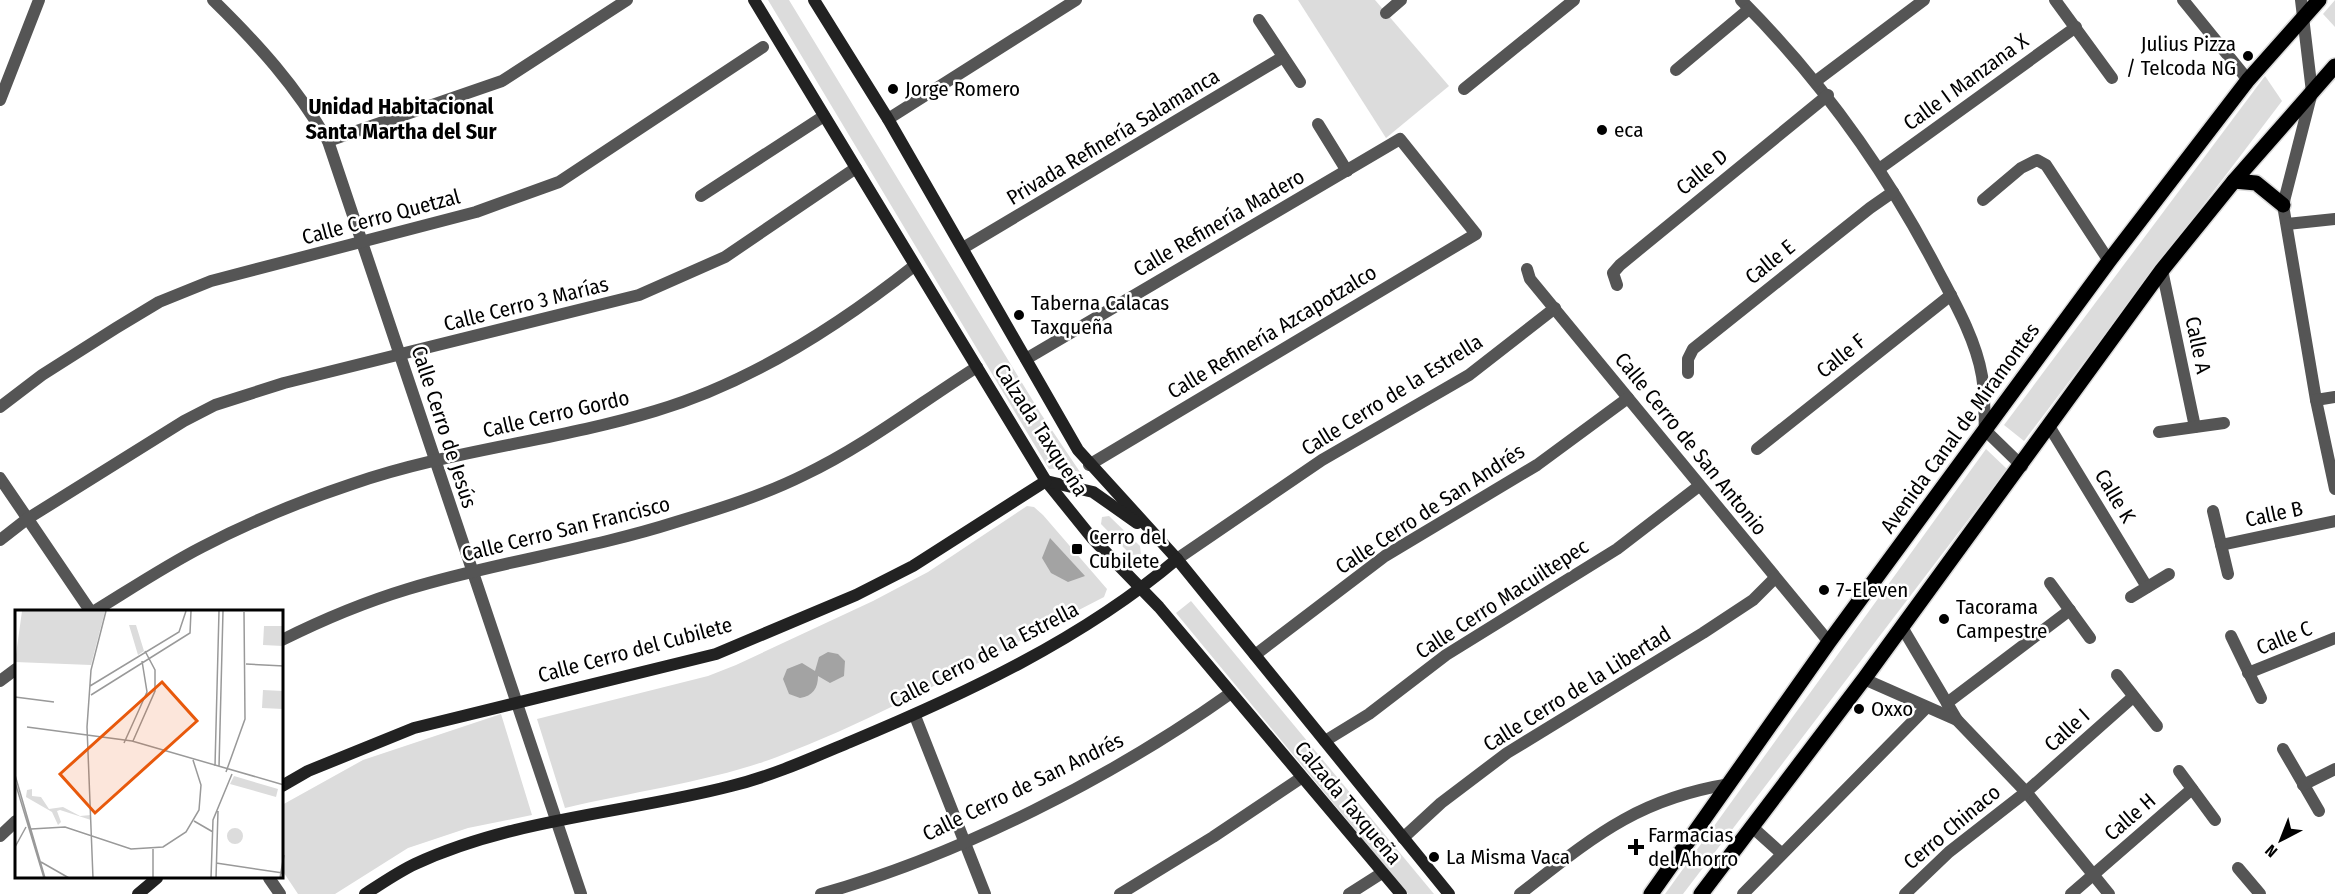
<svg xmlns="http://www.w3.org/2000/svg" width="2335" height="894" viewBox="0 0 2335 894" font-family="'Fira Sans Condensed',sans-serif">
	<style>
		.green { fill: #dcdcdc }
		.water { fill: #a3a3a3 }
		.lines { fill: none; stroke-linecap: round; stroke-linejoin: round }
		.primary-casing { stroke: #dbdbdb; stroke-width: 18 }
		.street { stroke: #555; stroke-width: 12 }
		.secondary { stroke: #222; stroke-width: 12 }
		.primary { stroke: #000; stroke-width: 15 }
		.poi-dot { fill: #000; stroke: #fff; stroke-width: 2 }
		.labels { text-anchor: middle; stroke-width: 5; stroke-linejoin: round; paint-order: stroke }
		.poi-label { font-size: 21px; fill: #000; stroke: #fff; text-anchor: start }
		.street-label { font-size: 21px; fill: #000; stroke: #fff }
		.neighbourhood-label { font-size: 22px; font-weight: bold; fill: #000; stroke: #fff }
		.inset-road { fill: none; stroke: #999; stroke-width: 1.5 }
		.view { fill: #e8590c; fill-opacity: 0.15; stroke: #e8590c; stroke-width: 3 }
		.inset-edge { fill: none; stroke: #000; stroke-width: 3 }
	</style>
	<rect width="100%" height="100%" fill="#fff"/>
	<g class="green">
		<path d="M768,0h21l252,414 39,58 -16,-4 -15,1z"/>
		<path d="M1298,0h77l74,86 -63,52z"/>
		<path d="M2335,0v27l-12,-13z"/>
		<path d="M2265,76l17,25 -258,340 -20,-16z"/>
		<path d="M1986,449l21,20 -324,425h-18z"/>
		<path d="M1027,506l7,1 9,8 64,74 -3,8c-108,55 -214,117 -327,160 -64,24 -145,35 -212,51l-28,-89 171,-43 28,-11 137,-64 55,-29z"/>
		<path d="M1109,516l31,30 1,8 -10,1 -30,-31 1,-7z"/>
		<path d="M1191,601l243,293h-26l-232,-281z"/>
		<path d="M501,714l31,101 -64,13 -60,20 -73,46h-37l-16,-24v-65l81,-45z"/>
	</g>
	<g class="water">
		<path d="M1050,538l35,38 -17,6 -17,-9 -9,-15z"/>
		<path d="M828,652l10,2 7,7 -1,15 -14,7 -12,-7c0,12 -5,20 -18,22l-11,-4 -6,-15 4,-10 15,-6 13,8 4,-14z"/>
	</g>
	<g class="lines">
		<defs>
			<g id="primary">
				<path d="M2234,181l22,2 27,22"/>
				<path d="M1651,894l178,-252 280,-381 139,-181 71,-80"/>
				<path d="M1701,894l163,-215 298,-409 72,-89 101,-115"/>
			</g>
		</defs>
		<use href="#primary" class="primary-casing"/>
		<g class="street">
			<path d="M213,0c46,45 82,85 115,141l253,753"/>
			<path d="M1741,0c81,81 144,169 197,271 17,32 38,69 44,105 3,17 2,37 3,54l37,36"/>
			<path d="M2055,0l57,78"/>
			<path d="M2183,0l65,80"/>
			<path d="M2301,0l11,92 -29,113 33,195 19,89"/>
			<path d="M1386,13l15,-13"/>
			<path d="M1259,20l41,62"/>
			<path d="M1676,70l73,-61"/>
			<path d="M1816,81l108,-81"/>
			<path d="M1464,89l110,-89"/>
			<path d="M0,100l39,-100"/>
			<path d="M888,119l188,-119"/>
			<path d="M1318,124l29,47"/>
			<path d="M328,141l174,-60 125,-81"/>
			<path d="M1879,169l197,-142"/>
			<path d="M701,196l123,-80"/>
			<path d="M1983,200l38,-32 16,-8 9,5 63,96"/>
			<path d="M2287,224l48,-5"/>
			<path d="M963,248l320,-191"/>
			<path d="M1527,269l3,10 299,363"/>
			<path d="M2162,270l33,157"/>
			<path d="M1617,285l-4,-12 7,-8 208,-170"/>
			<path d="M1026,359l374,-220 76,95 -387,231"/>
			<path d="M1688,373v-14l5,-10 177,-141 23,-16"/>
			<path d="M2316,400l19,-3"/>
			<path d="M0,407l42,-32 74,-47 43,-26 52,-21 265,-69 83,-30 204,-135"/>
			<path d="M2049,426l98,161"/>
			<path d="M2159,432l65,-9"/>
			<path d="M1757,449l194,-154"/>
			<path d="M0,478l91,134"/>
			<path d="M2213,511l15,63"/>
			<path d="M0,540l27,-21 157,-98 31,-16 69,-22 355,-88 86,-38 131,-89"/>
			<path d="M2221,545l114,-24"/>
			<path d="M1177,559l145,-99 147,-85 86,-67"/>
			<path d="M2050,583l40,55"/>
			<path d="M2131,597l38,-23"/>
			<path d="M93,612c36,-22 72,-46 109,-65 48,-25 99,-46 150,-63 98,-34 204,-43 303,-73 95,-28 182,-84 259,-145"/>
			<path d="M1902,627l55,93 69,72 83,102"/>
			<path d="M2231,636l30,62"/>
			<path d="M282,640c40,-20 83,-38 126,-51 88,-27 180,-39 268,-67 43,-13 88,-27 128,-47 61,-29 116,-72 173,-108"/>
			<path d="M1255,655l130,-99 152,-91 91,-67"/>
			<path d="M2248,673l87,-35"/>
			<path d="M2117,675l40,51"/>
			<path d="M1864,679l93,41"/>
			<path d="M0,681l16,-12"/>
			<path d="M1947,703l123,-93"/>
			<path d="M915,716l70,178"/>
			<path d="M1325,741l44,-27 77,-59 171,-106 82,-63"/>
			<path d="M2283,749l36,62"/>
			<path d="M2179,771l36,49"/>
			<path d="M2303,785l32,-16"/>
			<path d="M1751,826l30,27"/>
			<path d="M0,836l16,-15"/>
			<path d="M1403,838l38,-35 66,-50 196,-120 50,-33 22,-22"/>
			<path d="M2238,868l22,26"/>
			<path d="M269,878l11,16"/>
			<path d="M821,894c139,-39 292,-117 410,-201"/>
			<path d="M1120,894l93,-57 88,-59"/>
			<path d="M1349,894l33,-21"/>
			<path d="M1520,894c72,-56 116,-95 210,-110"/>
			<path d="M1743,894l183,-186"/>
			<path d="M1905,894l44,-42 77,-60 107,-95"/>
			<path d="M2071,894l121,-105"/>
		</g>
		<g class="secondary">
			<path d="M754,0l292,481 46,57 67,69 242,287"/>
			<path d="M814,0l74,119 190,331 99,109 272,335"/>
			<path d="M1046,481l47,11 44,31"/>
			<path d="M282,786l26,-15 106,-43 302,-74 140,-59 57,-29 133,-85"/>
			<path d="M138,894l19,-16"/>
			<path d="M365,894c16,-10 33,-22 50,-30 99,-46 212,-51 316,-78 41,-10 81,-28 119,-44 113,-47 233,-103 327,-183"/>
		</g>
		<use href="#primary" class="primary"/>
	</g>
	<g class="poi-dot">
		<circle cx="2248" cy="56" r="6"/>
		<circle cx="893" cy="89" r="6"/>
		<circle cx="1602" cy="130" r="6"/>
		<circle cx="1019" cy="315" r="6"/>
		<rect x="1071" y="543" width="12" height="12" rx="3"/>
		<circle cx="1824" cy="590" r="6"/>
		<circle cx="1944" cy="619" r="6"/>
		<circle cx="1859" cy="709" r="6"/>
		<path d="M1633 838h6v6h6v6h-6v6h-6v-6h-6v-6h6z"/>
		<circle cx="1434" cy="857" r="6"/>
	</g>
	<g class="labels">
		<g class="poi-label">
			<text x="2236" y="51" text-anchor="end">Julius Pizza<tspan x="2236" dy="24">/ Telcoda NG</tspan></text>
			<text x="905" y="96">Jorge Romero</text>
			<text x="1614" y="137">eca</text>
			<text x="1031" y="310">Taberna Calacas<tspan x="1031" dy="24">Taxqueña</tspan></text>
			<text x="1089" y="544">Cerro del<tspan x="1089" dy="24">Cubilete</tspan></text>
			<text x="1836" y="597">7-Eleven</text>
			<text x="1956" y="614">Tacorama<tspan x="1956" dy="24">Campestre</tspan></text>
			<text x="1871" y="716">Oxxo</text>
			<text x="1648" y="842">Farmacias<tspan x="1648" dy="24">del Ahorro</tspan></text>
			<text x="1446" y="864">La Misma Vaca</text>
		</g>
		<g class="street-label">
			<text transform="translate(1966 82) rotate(-36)" y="7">Calle I Manzana X</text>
			<text transform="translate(1113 137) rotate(-31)" y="7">Privada Refinería Salamanca</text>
			<text transform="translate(1702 172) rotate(-39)" y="7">Calle D</text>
			<text transform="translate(381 217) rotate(-15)" y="7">Calle Cerro Quetzal</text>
			<text transform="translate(1219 223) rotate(-30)" y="7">Calle Refinería Madero</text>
			<text transform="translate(1770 262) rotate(-39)" y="7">Calle E</text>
			<text transform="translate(526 304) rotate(-14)" y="7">Calle Cerro 3 Marías</text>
			<text transform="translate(1272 332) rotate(-31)" y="7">Calle Refinería Azcapotzalco</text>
			<text transform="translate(2198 345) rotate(78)" y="7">Calle A</text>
			<text transform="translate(1841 356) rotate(-39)" y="7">Calle F</text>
			<text transform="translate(1392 395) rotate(-32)" y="7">Calle Cerro de la Estrella</text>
			<text transform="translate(556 414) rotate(-13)" y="7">Calle Cerro Gordo</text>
			<text transform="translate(444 427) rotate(72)" y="7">Calle Cerro de Jesús</text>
			<text transform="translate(1960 428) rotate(-54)" y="7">Avenida Canal de Miramontes</text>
			<text transform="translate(1041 430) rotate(57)" y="7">Calzada Taxqueña</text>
			<text transform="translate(1691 444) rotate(51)" y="7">Calle Cerro de San Antonio</text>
			<text transform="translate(2115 496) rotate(59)" y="7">Calle K</text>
			<text transform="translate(1430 509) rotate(-33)" y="7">Calle Cerro de San Andrés</text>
			<text transform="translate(2274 514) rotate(-12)" y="7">Calle B</text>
			<text transform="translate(566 529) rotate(-14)" y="7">Calle Cerro San Francisco</text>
			<text transform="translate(1502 599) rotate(-33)" y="7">Calle Cerro Macuiltepec</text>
			<text transform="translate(2284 638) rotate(-22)" y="7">Calle C</text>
			<text transform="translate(635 650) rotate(-15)" y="7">Calle Cerro del Cubilete</text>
			<text transform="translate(984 655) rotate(-27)" y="7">Calle Cerro de la Estrella</text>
			<text transform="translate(1577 689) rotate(-32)" y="7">Calle Cerro de la Libertad</text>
			<text transform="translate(2067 730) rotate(-42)" y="7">Calle I</text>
			<text transform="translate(1023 787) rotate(-26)" y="7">Calle Cerro de San Andrés</text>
			<text transform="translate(1348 803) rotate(50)" y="7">Calzada Taxqueña</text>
			<text transform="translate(2130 817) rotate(-41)" y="7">Calle H</text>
			<text transform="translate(1952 827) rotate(-40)" y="7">Cerro Chinaco</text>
		</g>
		<g class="neighbourhood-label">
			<text x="401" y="114">Unidad Habitacional<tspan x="401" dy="25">Santa Martha del Sur</tspan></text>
		</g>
	</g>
	<g transform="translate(15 610)">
		<rect width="268" height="268" fill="#fff"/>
		<path d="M7,1h83l-14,54 -76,-3zM114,15h7l8,26 -6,4zM249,16h19v39v-19l-20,-1zM248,80l20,1v18l-21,-1zM219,166l44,13 -2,8 -46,-13zM17,179v7l9,1 8,12 14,-2 17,9 11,-1v5l-31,-10 -3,1 4,11 -3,3 -6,-13 -26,-15 1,-7zM212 226a8 8 0 1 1 16 0a8 8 0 1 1-16 0Z" fill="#dcdcdc"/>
		<path class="inset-road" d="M231,54l38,2M75,76l89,-54 7,-21M76,85l99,-62 1,-22M0,87l39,5M12,117l105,14 152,44M118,131l22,-50v-21l-10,-19M109,133l23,-51 -5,-31M200,156l4,-155M204,157l4,-156M211,162l19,-53 -1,-107M0,165l30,103M0,172l29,96M179,211l19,11M16,219l34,-2 66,22 32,-2 23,-15 13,-22 2,-25 -8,-25M0,237l11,-20M26,252l28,16M201,253l67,10M78,268l-6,-151 4,-57 15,-59M138,268v-29M196,268l2,-58 19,-46M201,268l2,-67M265,268l4,-23"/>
		<path class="view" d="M147,72l35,39 -102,92 -35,-39z"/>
		<rect width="268" height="268" class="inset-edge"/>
	</g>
	<g transform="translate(2281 840) rotate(222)" stroke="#ffffff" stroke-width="4.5" paint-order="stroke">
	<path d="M0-4.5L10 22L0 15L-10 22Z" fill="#000000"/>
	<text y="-9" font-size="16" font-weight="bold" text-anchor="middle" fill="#000000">N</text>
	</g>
</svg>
